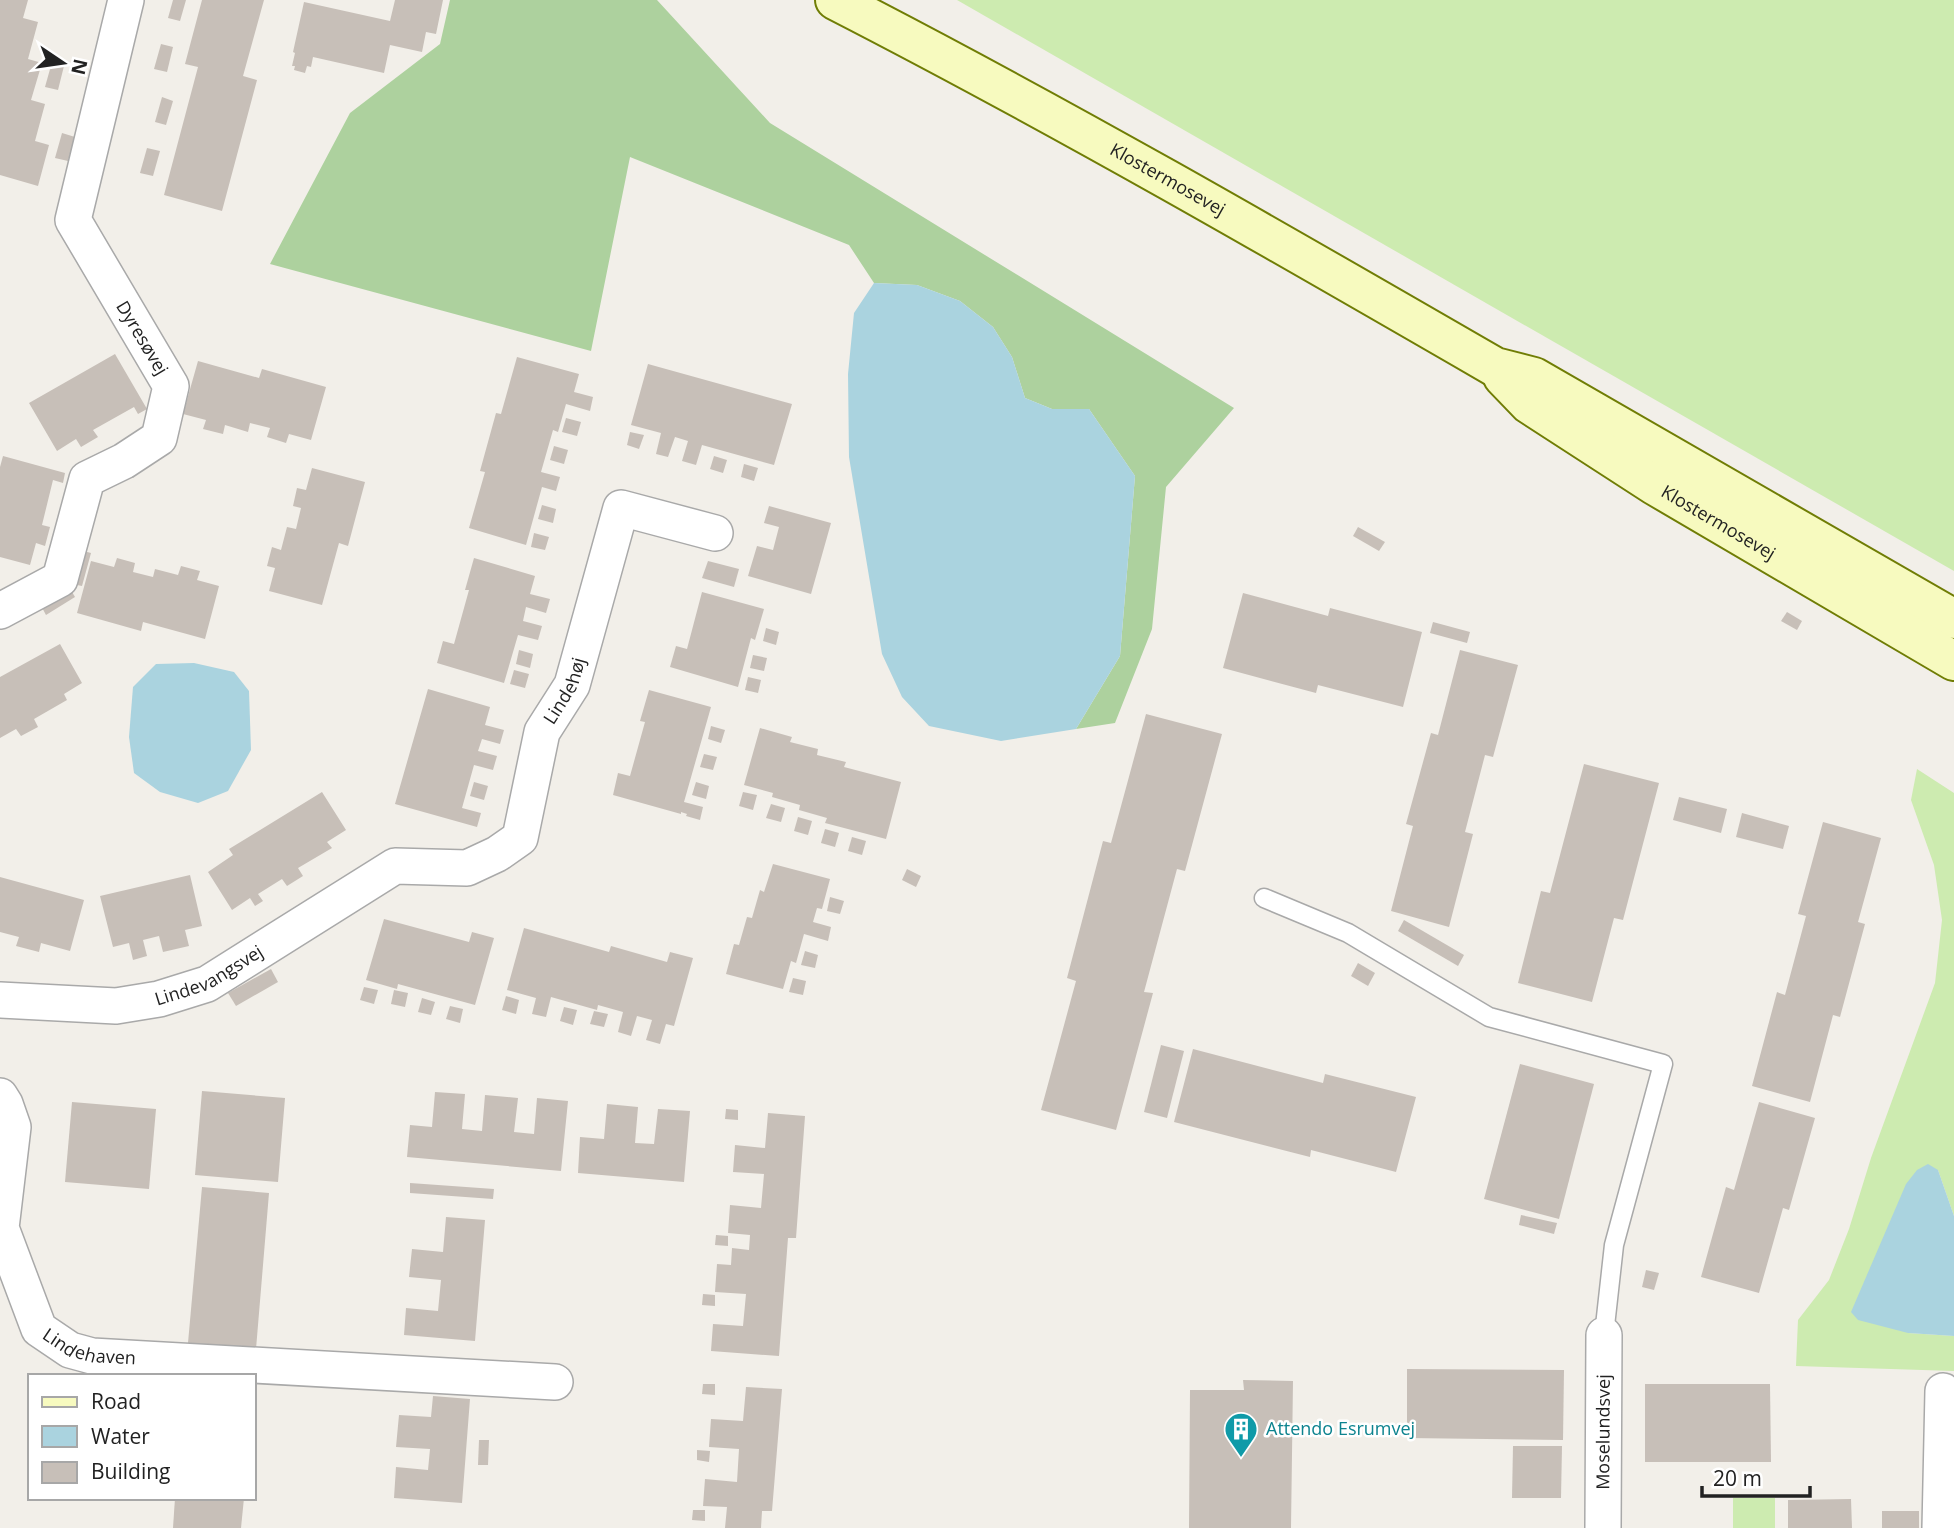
<svg xmlns="http://www.w3.org/2000/svg" width="1954" height="1528" viewBox="0 0 1954 1528" font-family="'Open Sans',sans-serif">
	<style>
		.grass { fill: #cdebb0 }
		.forest { fill: #add19e }
		.water { fill: #aad3df }
		.building { fill: #c7bfb8 }
		.lines { fill: none; stroke-linecap: round; stroke-linejoin: round }
		.lane-casing { stroke: #a9a9a9; stroke-width: 21 }
		.street-casing { stroke: #a9a9a9; stroke-width: 38 }
		.secondary-casing { stroke: #707d05; stroke-width: 42 }
		.lane { stroke: #fff; stroke-width: 18 }
		.street { stroke: #fff; stroke-width: 35 }
		.secondary { stroke: #f7fabf; stroke-width: 38 }
		.labels { text-anchor: middle; stroke-width: 5; stroke-linejoin: round; paint-order: stroke }
		.street-label { font-size: 18px; fill: #222; stroke: #fff }
		.culture-label { font-size: 18px; fill: #0d838f; stroke: #fff; text-anchor: start }
	</style>
	<rect width="100%" height="100%" fill="#f2efe9"/>
	<g class="grass">
		<path d="M957,0h997v571z"/>
		<path d="M1917,769l37,24v423l-16,-46 -30,163 46,3v35l-158,-5 2,-46 31,-40 20,-51 22,-71 64,-175 7,-63 -8,-55 -23,-65z"/>
		<rect x="1733" y="1498" width="42" height="30"/>
	</g>
	<path class="forest" d="M450,0h207l113,123 464,285 -68,79 -14,142 -37,94 -39,6 44,-73 15,-180 -46,-67h-37l-27,-11 -13,-41 -19,-30 -33,-26 -43,-16 -43,-2 -25,-38 -219,-88 -39,194 -321,-87 80,-151 90,-69z"/>
	<g class="water">
		<path d="M874,283l43,2 43,16 33,26 19,30 13,41 27,11h37l46,67 -15,180 -44,73 -75,12 -72,-15 -27,-29 -20,-43 -33,-197 -1,-83 6,-61z"/>
		<path d="M194,663l40,9 15,19 2,59 -23,41 -30,12 -38,-11 -26,-19 -5,-36 4,-50 23,-23z"/>
		<path d="M1928,1164l10,6 16,46v120l-46,-3 -50,-13 -7,-8 55,-128 11,-14z"/>
	</g>
	<g class="building">
		<path d="M0,0h28l-5,18 15,4 -10,37 14,4 -11,37 14,4 -10,37 14,4 -11,41 -38,-11z"/>
		<path d="M173,0h13l-6,21 -12,-3z"/>
		<path d="M202,0h62l-21,76 14,4 -35,131 -58,-16 34,-128 -13,-3z"/>
		<path d="M395,0h48l-7,34 -10,-2 -4,20 -32,-7 -6,28 -71,-16 -2,10 -4,-1 -2,7 -11,-3 1,-4h-3l3,-13 -2,-1 11,-50 86,19z"/>
		<path d="M161,44l12,3 -6,25 -13,-3z"/>
		<path d="M52,62l12,4 -6,24 -13,-3z"/>
		<path d="M162,97l11,4 -7,24 -11,-3z"/>
		<path d="M62,133l13,4 -7,24 -13,-3z"/>
		<path d="M147,148l13,3 -7,25 -13,-3z"/>
		<path d="M115,354l32,55 -9,5 -4,-7 -41,23 5,7 -17,10 -5,-8 -19,12 -28,-48z"/>
		<path d="M517,357l62,17 -5,18 19,5 -3,14 -24,-7 -8,28 -5,-2 -12,42 19,5 -4,14 -14,-4 -16,58 -57,-17 16,-56 -5,-1 16,-58 5,1z"/>
		<path d="M198,361l61,17 3,-9 64,18 -15,53 -22,-6 -3,9 -19,-6 3,-9 -20,-5 -2,9 -23,-7 -2,9 -20,-5 3,-9 -23,-6z"/>
		<path d="M648,364l144,40 -18,61 -72,-20 -6,20 -14,-4 6,-20 -13,-4 -7,20 -12,-3 5,-21 -30,-8z"/>
		<path d="M566,418l15,4 -4,14 -15,-4z"/>
		<path d="M630,432l14,3 -5,14 -12,-4z"/>
		<path d="M554,446l14,4 -4,14 -14,-4z"/>
		<path d="M3,456l62,17 -2,10 -10,-3 -11,45 8,2 -5,19 -9,-3 -6,22 -30,-8v-90z"/>
		<path d="M714,456l13,4 -4,13 -13,-4z"/>
		<path d="M744,464l14,4 -4,13 -13,-4z"/>
		<path d="M312,468l53,14 -17,64 -9,-3 -17,62 -53,-14 6,-23 -8,-2 5,-19 9,3 6,-23 9,2 5,-21 -8,-2 4,-18 9,2z"/>
		<path d="M542,505l14,4 -3,14 -15,-4z"/>
		<path d="M769,506l62,17 -20,71 -63,-18 9,-30 16,4 6,-23 -15,-4z"/>
		<path d="M1358,527l27,15 -6,9 -26,-15z"/>
		<path d="M534,533l15,4 -4,13 -14,-3z"/>
		<path d="M76,549l15,4 -9,33 -15,-3z"/>
		<path d="M117,558l18,5 -2,9 20,5 2,-8 23,6 3,-9 19,5 -3,9 22,6 -14,53 -62,-17 -2,9 -64,-18 14,-52 23,6z"/>
		<path d="M474,558l61,18 -5,18 20,5 -4,14 -20,-6 -3,14 19,5 -4,14 -20,-5 -14,48 -67,-20 6,-22 11,3 15,-54h-4z"/>
		<path d="M708,561l31,8 -5,18 -32,-9z"/>
		<path d="M68,585l7,12 -29,18 -7,-13z"/>
		<path d="M702,592l62,17 -9,31 -4,-2 -13,49 -68,-20 6,-21 11,3z"/>
		<path d="M1243,593l85,23 2,-8 92,24 -19,75 -85,-22 -2,8 -93,-25z"/>
		<path d="M1787,612l15,9 -5,9 -16,-9z"/>
		<path d="M1433,622l37,10 -3,11 -37,-10z"/>
		<path d="M766,628l13,4 -3,13 -13,-4z"/>
		<path d="M60,644l22,39 -18,11 3,6 -33,19 4,8 -17,9 -5,-7 -16,9v-61z"/>
		<path d="M519,650l14,4 -3,14 -14,-4z"/>
		<path d="M1460,650l58,15 -25,92 -8,-2 -20,77 8,2 -24,93 -58,-16 22,-85 -7,-2 25,-91 7,2z"/>
		<path d="M753,655l14,3 -3,13 -14,-3z"/>
		<path d="M514,670l15,4 -4,14 -15,-4z"/>
		<path d="M748,677l13,3 -3,13 -13,-3z"/>
		<path d="M428,689l62,18 -5,18 19,5 -4,14 -18,-5 -4,12 19,5 -4,14 -19,-5 -12,43 19,5 -4,14 -82,-23z"/>
		<path d="M649,690l62,17 -27,95 19,5 -3,13 -14,-4 1,-2 -6,-2v2l-68,-19 5,-22 12,3 15,-54 -5,-1z"/>
		<path d="M1146,714l76,20 -37,137 -8,-2 -33,123 9,1 -37,137 -75,-20 35,-129 -9,-3 36,-137 8,2z"/>
		<path d="M711,726l14,4 -4,13 -13,-4z"/>
		<path d="M760,728l32,9 -2,5 28,7 -1,6 29,7 -2,5 57,15 -15,57 -61,-16 2,-5 -28,-8 1,-5 -28,-8 1,-4 -29,-8z"/>
		<path d="M704,754l13,3 -4,13 -13,-3z"/>
		<path d="M1584,764l75,19 -36,137 -9,-2 -22,84 -74,-19 23,-92 9,2z"/>
		<path d="M474,782l14,4 -4,14 -14,-4z"/>
		<path d="M696,782l13,4 -3,13 -14,-4z"/>
		<path d="M322,792l24,38 -19,12 5,6 -34,20 5,8 -16,10 -5,-7 -24,15 5,7 -8,5 -5,-8 -18,12 -24,-38 25,-17 -4,-6z"/>
		<path d="M743,792l14,3 -4,15 -14,-4z"/>
		<path d="M1679,797l48,12 -6,24 -48,-13z"/>
		<path d="M771,804l14,4 -4,14 -15,-4z"/>
		<path d="M1742,813l47,13 -6,23 -47,-12z"/>
		<path d="M798,817l14,4 -4,14 -14,-4z"/>
		<path d="M1823,822l58,16 -23,84 7,2 -25,93 -7,-2 -23,87 -58,-16 25,-94 8,3 21,-79 -8,-2z"/>
		<path d="M825,829l14,4 -4,14 -14,-4z"/>
		<path d="M852,837l14,4 -4,14 -14,-4z"/>
		<path d="M773,864l57,15 -8,30 -5,-1 -4,14 18,5 -3,14 -24,-7 -8,29 -5,-2 -8,28 -57,-15 8,-30 5,1 8,-28 5,1 8,-28 4,2z"/>
		<path d="M907,869l14,7 -5,11 -14,-7z"/>
		<path d="M190,875l12,51 -17,4 4,16 -26,6 -4,-16 -16,4 4,16 -14,4 -4,-17 -16,4 -13,-51z"/>
		<path d="M0,877l84,23 -14,51 -29,-8 -2,9 -23,-6 3,-9 -19,-5z"/>
		<path d="M830,897l14,4 -4,13 -13,-3z"/>
		<path d="M384,919l85,23 3,-10 22,6 -19,67 -77,-21 -1,5 -31,-9z"/>
		<path d="M1404,920l60,35 -6,11 -60,-35z"/>
		<path d="M524,928l85,24 2,-6 56,16 3,-10 23,6 -19,68 -8,-2 -6,20 -14,-4 6,-20 -15,-4 -6,20 -13,-4 5,-20 -25,-7 -1,5 -46,-13 -5,20 -14,-3 4,-16 -29,-8z"/>
		<path d="M805,951l13,4 -3,13 -14,-3z"/>
		<path d="M1358,963l17,10 -7,13 -17,-10z"/>
		<path d="M271,969l7,13 -42,24 -8,-13z"/>
		<path d="M793,978l13,3 -3,14 -14,-3z"/>
		<path d="M364,987l14,3 -4,14 -14,-4z"/>
		<path d="M394,990l14,3 -3,14 -14,-3z"/>
		<path d="M506,996l13,4 -3,14 -14,-4z"/>
		<path d="M422,998l13,4 -4,13 -13,-3z"/>
		<path d="M450,1006l13,3 -3,14 -14,-4z"/>
		<path d="M564,1007l13,3 -4,15 -13,-4z"/>
		<path d="M594,1011l14,3 -4,13 -14,-3z"/>
		<path d="M1161,1045l23,6 -17,67 -23,-6z"/>
		<path d="M1193,1049l130,34 2,-9 91,23 -20,75 -85,-22 -1,7 -136,-35z"/>
		<path d="M1520,1064l74,20 -35,135 -75,-20z"/>
		<path d="M202,1091l83,7 -7,84 -83,-7z"/>
		<path d="M435,1092l30,2 -3,35 20,2 3,-36 33,3 -4,34 20,2 3,-36 31,3 -7,70 -154,-14 3,-32 22,2z"/>
		<path d="M72,1102l84,7 -7,80 -84,-7z"/>
		<path d="M1759,1102l56,16 -26,92 -6,-2 -24,85 -58,-16 25,-90 8,3z"/>
		<path d="M607,1104l31,3 -3,36 19,1 4,-35 32,2 -6,71 -106,-9 2,-36 24,2z"/>
		<path d="M726,1109l12,1v10l-13,-1z"/>
		<path d="M768,1113l37,3 -9,122h-8l-9,118 -68,-5 2,-27 30,2 3,-32 -31,-2 2,-28 14,1 1,-17 17,2 1,-15 -22,-2 2,-28 31,3 3,-34 -31,-2 2,-27 30,3z"/>
		<path d="M410,1183l84,6 -1,10 -83,-6z"/>
		<path d="M202,1187l67,6 -13,156 -68,-6z"/>
		<path d="M1521,1215l36,8 -3,11 -35,-9z"/>
		<path d="M446,1217l39,3 -10,121 -71,-6 2,-27 32,3 3,-31 -32,-3 3,-28 31,3z"/>
		<path d="M716,1235l12,1v10l-13,-1z"/>
		<path d="M1646,1270l13,3 -5,17 -12,-3z"/>
		<path d="M703,1294l12,1v11l-13,-1z"/>
		<path d="M1407,1369l157,1 -1,70 -156,-2z"/>
		<path d="M1243,1380l50,1 -2,147h-102l1,-138h54z"/>
		<path d="M703,1384h12v11l-13,-1z"/>
		<path d="M1645,1384h125l1,78h-126z"/>
		<path d="M746,1387l36,2 -10,122h-10l-1,17h-36l2,-21 -24,-1 2,-27 32,3 2,-33 -30,-2 2,-28 32,2z"/>
		<path d="M433,1396l37,3 -8,104 -68,-5 2,-31 32,3 2,-21 -34,-2 3,-32 32,2z"/>
		<path d="M479,1440h10l-1,25h-10z"/>
		<path d="M1513,1446h49l-1,52h-49z"/>
		<path d="M697,1450l13,1 -1,11 -12,-2z"/>
		<path d="M175,1498h69l-3,30h-68z"/>
		<path d="M1851,1499l1,29h-64v-28z"/>
		<path d="M693,1510h12v11l-13,-1z"/>
		<rect x="1882" y="1511" width="37" height="17"/>
	</g>
	<g class="lines">
		<defs>
			<path id="lane" d="M1264,898l84,35 141,84 174,47 -49,181 -10,90"/>
			<g id="street">
				<path d="M0,611l60,-32 27,-100 37,-18 35,-23 12,-52 -98,-166 53,-220"/>
				<path id="s1" d="M0,1000l116,6 43,-7 48,-15 188,-118 72,2 30,-14 23,-16 22,-106 30,-47 49,-177 94,25"/>
				<path id="s2" d="M0,1096l5,8 8,23 -12,101 38,101 31,21 22,6 463,26"/>
				<path id="s3" d="M1603,1528l1,-193"/>
				<path d="M1940,1528l3,-137"/>
			</g>
			<g id="secondary">
				<path id="s4" d="M835,0c224,115 442,241 660,367l39,10 420,242"/>
				<path id="s5" d="M1503,377l26,27 125,81 300,176"/>
			</g>
		</defs>
		<use href="#lane" class="lane-casing"/>
		<use href="#street" class="street-casing"/>
		<use href="#secondary" class="secondary-casing"/>
		<use href="#lane" class="lane"/>
		<use href="#street" class="street"/>
		<use href="#secondary" class="secondary"/>
	</g>
	<defs>
		<symbol id="building-pin" viewBox="-11 -11 22 30"><path d="M0 17L-7.5 6A9.5 9.5 0 1 1 7.5 6Z" fill="#0f9aa8" stroke="#fff"/><path d="M-4-6H4V6H1V3H-1V6H-4ZM-2.5-4.3h1.7v1.8h-1.7ZM.8-4.3h1.7v1.8H.8ZM-2.5-1h1.7V.8h-1.7ZM.8-1h1.7V.8H.8Z" fill="#fff"/></symbol>
	</defs>
	<g fill-rule="evenodd">
		<use href="#building-pin" x="1222" y="1410" width="38" height="52"/>
	</g>
	<g class="labels">
		<g class="street-label">
			<text dy="6" stroke="none"><textPath href="#s4" startOffset="378">Klostermosevej</textPath></text>
			<text transform="translate(142 338) rotate(59)" y="6">Dyresøvej</text>
			<text dy="6" stroke="none"><textPath href="#s5" startOffset="261">Klostermosevej</textPath></text>
			<text dy="6" stroke="none"><textPath href="#s1" startOffset="721">Lindehøj</textPath></text>
			<text dy="6" stroke="none"><textPath href="#s1" startOffset="215">Lindevangsvej</textPath></text>
			<text dy="6" stroke="none"><textPath href="#s2" startOffset="299">Lindehaven</textPath></text>
			<text dy="6" stroke="none"><textPath href="#s3" startOffset="96">Moselundsvej</textPath></text>
		</g>
		<g class="culture-label">
			<text x="1266" y="1435">Attendo Esrumvej</text>
		</g>
	</g>
	<rect x="28" y="1374" width="228" height="126" fill="#ffffff" stroke="#a7a7a7" stroke-width="2"/>
	<rect x="42" y="1397" width="35" height="10" fill="#f7fabf" stroke="#a7a7a7" stroke-width="2"/>
	<text x="91" y="1409" font-size="21" fill="#222222">Road</text>
	<rect x="42" y="1426" width="35" height="21" fill="#aad3df" stroke="#a7a7a7" stroke-width="2"/>
	<text x="91" y="1444" font-size="21" fill="#222222">Water</text>
	<rect x="42" y="1462" width="35" height="21" fill="#c7bfb8" stroke="#a7a7a7" stroke-width="2"/>
	<text x="91" y="1479" font-size="21" fill="#222222">Building</text>
	<g transform="translate(63 63) rotate(103)" stroke="#ffffff" stroke-width="5" paint-order="stroke">
	<path d="M0-5L12 26L0 18L-12 26Z" fill="#222222"/>
	<text y="-10" font-size="19" font-weight="bold" text-anchor="middle" fill="#222222">N</text>
	</g>
	<path d="M1702 1486v10h108v-10" fill="none" stroke="#222222" stroke-width="3.5"/>
	<text x="1713" y="1486" font-size="21" fill="#222222" stroke="#ffffff" stroke-width="5" paint-order="stroke">20 m</text>
</svg>
